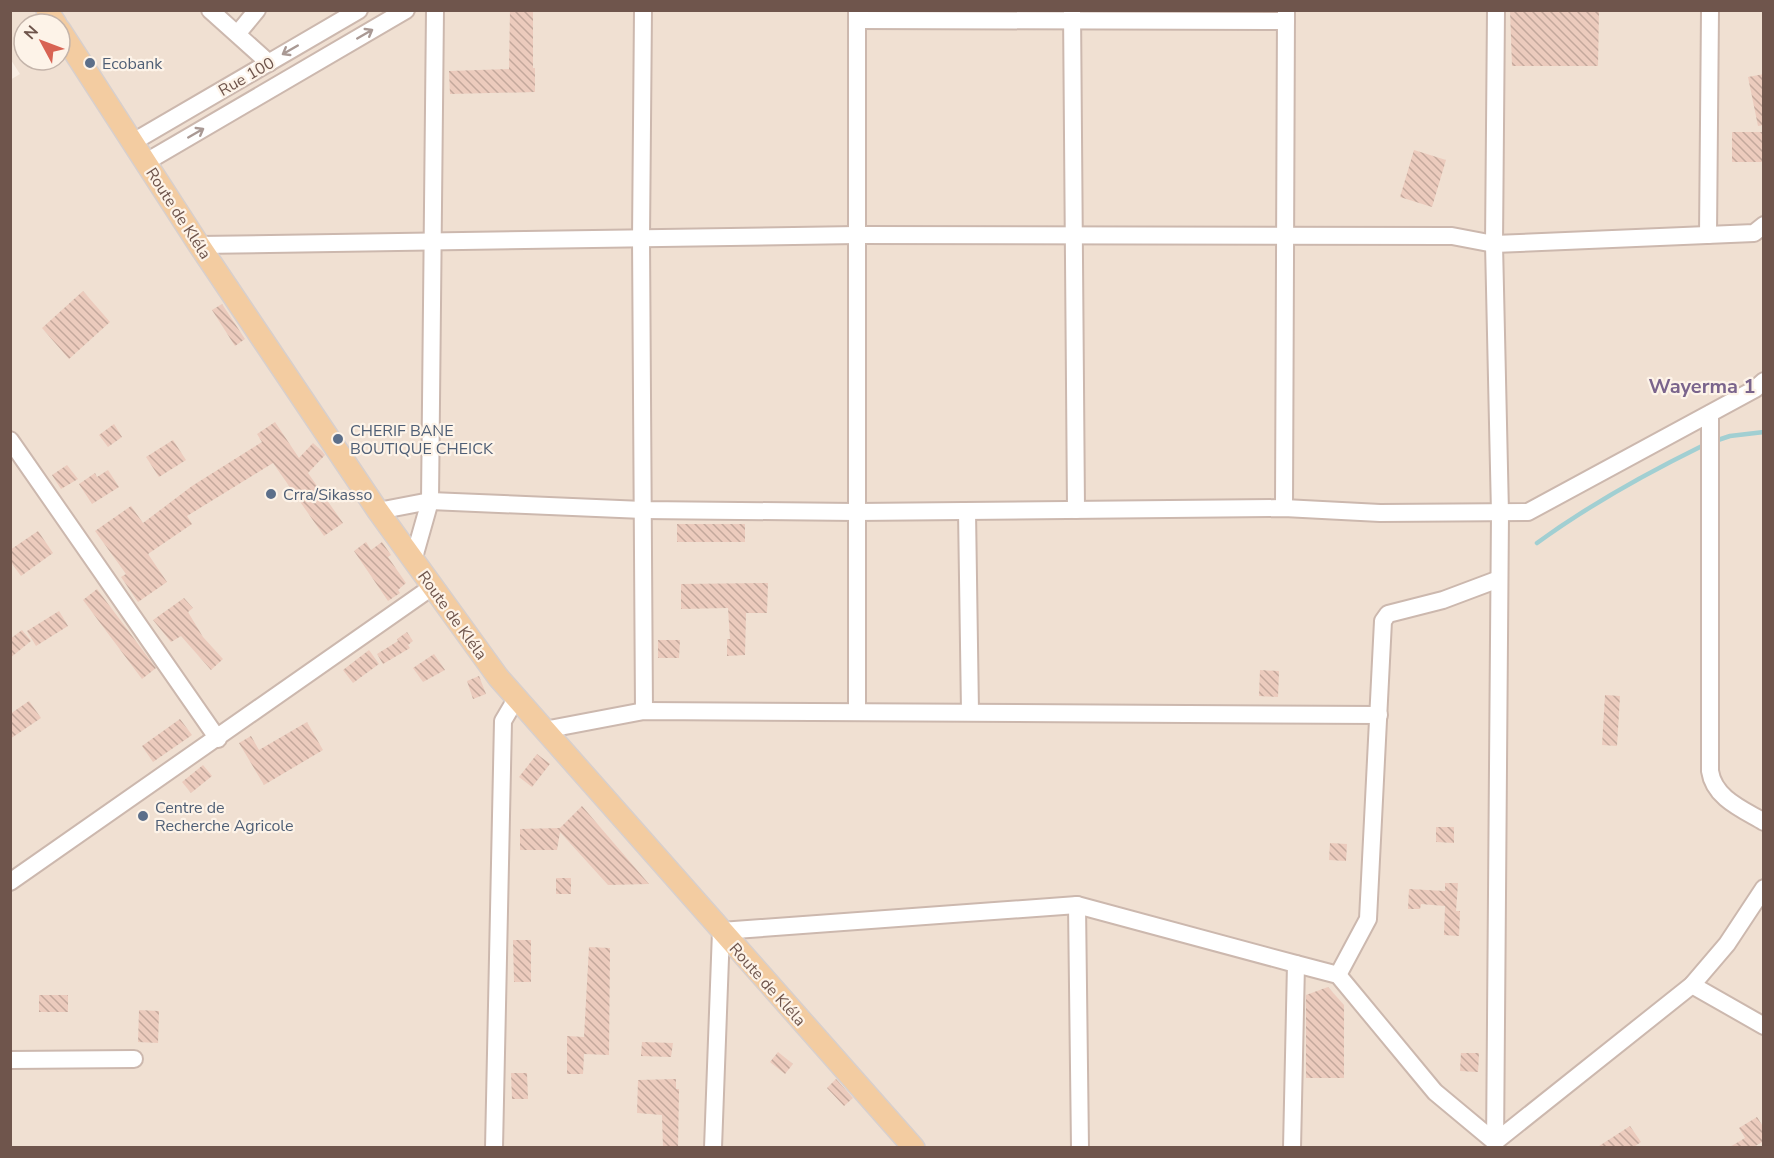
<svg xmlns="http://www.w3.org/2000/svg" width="1774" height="1158" viewBox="0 0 1774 1158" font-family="'Nunito Sans',sans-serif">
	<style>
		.residential { fill: #f0e0d2; fill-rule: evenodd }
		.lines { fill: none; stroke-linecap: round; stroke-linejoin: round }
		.stream { stroke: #a1cfd2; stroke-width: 4.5 }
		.building { fill: url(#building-back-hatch) }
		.minor-casing { stroke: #ccb8ae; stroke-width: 20 }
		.major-casing { stroke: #d7cfcd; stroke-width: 24 }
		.minor { stroke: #fff; stroke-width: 16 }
		.major { stroke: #f3cca1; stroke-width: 21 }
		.oneway { stroke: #a99994 }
		.service-dot { fill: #5c6f8a; stroke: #fdf3e8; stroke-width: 2 }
		.labels { text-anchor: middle; stroke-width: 4.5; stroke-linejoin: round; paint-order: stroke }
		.service-label { font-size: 16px; fill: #4e5e75; stroke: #fdf3e8; text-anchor: start }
		.street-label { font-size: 16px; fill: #6f554c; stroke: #fdf3e8 }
		.quarter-label { font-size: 20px; font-weight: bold; fill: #7a648c; stroke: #fdf3e8 }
	</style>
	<defs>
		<pattern id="building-back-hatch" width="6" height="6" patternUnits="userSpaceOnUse" patternTransform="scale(1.5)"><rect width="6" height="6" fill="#eccbbd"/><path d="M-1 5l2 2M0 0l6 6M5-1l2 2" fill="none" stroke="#c3a89c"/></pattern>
	</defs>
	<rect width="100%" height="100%" fill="#faeee3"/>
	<path class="residential" d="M11,10l1752,1v1136h-1752l-1,-1067 10,-6 -9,-14zM24,24h36v36h-36z"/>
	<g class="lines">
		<g class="stream">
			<path d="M1718,440l12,-4 34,-4"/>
			<path d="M1537,543c52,-38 108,-69 165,-97"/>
		</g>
	</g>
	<g class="building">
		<path d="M510,10h23v58h2v24l-85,2 -1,-23 60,-2z"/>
		<path d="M1510,10h89l-1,56h-86z"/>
		<path d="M1764,74v51l-6,1 -10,-49z"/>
		<rect x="1732" y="132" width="30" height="30"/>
		<path d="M1414,150l32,10 -14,47 -32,-10z"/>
		<path d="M83,291l27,31 -41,37 -27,-31z"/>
		<path d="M222,304l23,35 -10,7 -23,-36z"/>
		<path d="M275,422l24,36 14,-15 9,8 3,4 -17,18 35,50 -19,13 -51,-73 -86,53 5,8 -44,30 19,28 -29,20 -17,-25 5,-3 -31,-43 36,-25 12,17 49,-37 70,-44 -5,-8z"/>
		<path d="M114,424l8,13 -14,10 -9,-12z"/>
		<path d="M173,440l13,20 -27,17 -13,-20z"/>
		<path d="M67,465l11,14 -17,10 -9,-14z"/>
		<path d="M108,470l11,17 -27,17 -13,-20 16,-11 2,4z"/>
		<rect x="677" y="524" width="68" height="18"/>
		<path d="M38,531l15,22 -32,23 -11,-15v-11z"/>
		<path d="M366,542l5,8 11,-8 9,13 -3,2 18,26 -8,7 2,3 -12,8 -34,-50z"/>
		<path d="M768,583l-1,30h-21l-1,42 -18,1v-17h3l-2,-31 -47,1v-25z"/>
		<path d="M97,589l59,79 -14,11 -59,-79z"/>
		<path d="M184,598l9,10 -5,4 15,25 20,22 -12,11 -30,-34 -10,6 -18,-22z"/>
		<path d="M59,611l9,15 -32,20 -9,-15z"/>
		<path d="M22,630l9,11 -21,17v-19z"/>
		<path d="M407,632l6,9 -5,4 2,3 -27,16 -6,-10 21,-13 -1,-2z"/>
		<path d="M658,640h22l-1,18h-21z"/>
		<path d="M369,650l10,14 -26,19 -10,-13z"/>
		<path d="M434,654l11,16 -22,12 -10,-14z"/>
		<path d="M1260,670l19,1 -1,26 -19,-1z"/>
		<path d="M479,676l7,18 -13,5 -6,-18z"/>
		<path d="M1605,695l15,1 -3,50 -15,-1z"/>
		<path d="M29,701l12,17 -31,21v-25z"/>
		<path d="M180,719l12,16 -39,27 -11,-16z"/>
		<path d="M307,722l16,28 -59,35 -25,-42 12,-7 8,14z"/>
		<path d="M537,754l13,10 -18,23 -13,-10z"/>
		<path d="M203,765l9,11 -21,17 -9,-11z"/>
		<path d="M582,806l67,78 -41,1 -48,-53 -3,18h-37v-21l40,-1z"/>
		<path d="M1436,827h18v16l-18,-1z"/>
		<path d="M1330,843l17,1 -1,17 -17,-1z"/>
		<rect x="556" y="878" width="15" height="16"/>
		<path d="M1445,883h13l-2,28h4l-1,25 -15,-1 1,-29 -24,-2 -1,5h-12l1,-20 36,2z"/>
		<path d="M513,940h18v42h-17z"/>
		<path d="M589,947l21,1 -1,107 -25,-1 -1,20h-16v-38l17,1z"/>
		<path d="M1328,987l16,18v73h-38v-83z"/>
		<rect x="39" y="995" width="29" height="17"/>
		<path d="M139,1010l20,1 -1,32 -20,-1z"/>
		<path d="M642,1042l31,1 -2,14 -30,-1z"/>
		<path d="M778,1052l15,12 -8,10 -15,-12z"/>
		<path d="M1461,1053h18l-1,19 -18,-1z"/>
		<path d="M511,1073h16l1,26h-16z"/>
		<path d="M676,1079v10h3l-1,59h-15l-1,-33 -25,-2 1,-33z"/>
		<path d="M836,1079l17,19 -9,8 -17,-18z"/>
		<path d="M1757,1117l7,11v13l-12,7h-24l17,-10 -6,-10z"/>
		<path d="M1630,1126l11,16 -9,6h-36z"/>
	</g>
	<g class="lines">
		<defs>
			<g id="minor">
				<path d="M210,10l59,53"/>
				<path d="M643,10l-2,228 3,473"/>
				<path d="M1072,10l4,500"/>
				<path d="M857,20l429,1"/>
				<path d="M238,33l19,-23"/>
				<path d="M133,142l226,-132"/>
				<path d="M146,162l260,-152"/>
				<path d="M1708,235l2,-225"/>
				<path d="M199,245l658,-10 595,1 42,8 260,-11 10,-8"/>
				<path d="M1710,414v357c4,27 32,38 54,51"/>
				<path d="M10,440l208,299"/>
				<path d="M1284,508l2,-498"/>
				<path d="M378,511l52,-10 213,9 213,2 428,-4 96,5 148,-1 227,-123 9,-8"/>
				<path d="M967,511l3,201"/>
				<path d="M413,561l17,-60 5,-491"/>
				<path d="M857,711v-701"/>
				<path d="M544,730l100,-19 735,4"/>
				<path d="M10,882l422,-295"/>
				<path d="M1077,905l3,243"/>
				<path d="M1338,975l30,-56 15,-298 5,-7 55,-14 56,-21"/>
				<path d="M1692,985l72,41"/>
				<path d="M10,1060l124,-1"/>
				<path d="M494,1148l9,-427 13,-22"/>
				<path d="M713,1148l8,-217 356,-26 219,59 42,11 97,117 60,50 197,-157 35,-41 37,-56"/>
				<path d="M1292,1148l4,-184"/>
				<path d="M1495,1148l5,-635 -6,-269 2,-234"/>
			</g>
			<g id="major">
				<path d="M47,10l9,14"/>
				<path d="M60,30l139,215 179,266 120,166 416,471"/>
			</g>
		</defs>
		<use href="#minor" class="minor-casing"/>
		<use href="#major" class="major-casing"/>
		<use href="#minor" class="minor"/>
		<use href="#major" class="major"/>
	</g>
	<defs><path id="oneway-shaft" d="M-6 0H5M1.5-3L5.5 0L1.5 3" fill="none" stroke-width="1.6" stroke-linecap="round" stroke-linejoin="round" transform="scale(1.5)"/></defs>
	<g class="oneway">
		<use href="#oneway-shaft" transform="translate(365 34) rotate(-30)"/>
		<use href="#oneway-shaft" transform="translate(290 50) rotate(150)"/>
		<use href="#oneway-shaft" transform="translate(196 133) rotate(-30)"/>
	</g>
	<g class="service-dot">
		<circle cx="90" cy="63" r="6"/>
		<circle cx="338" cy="439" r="6"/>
		<circle cx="271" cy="494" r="6"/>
		<circle cx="143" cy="816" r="6"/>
	</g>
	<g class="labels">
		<g class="service-label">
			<text x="102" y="69">Ecobank</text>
			<text x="350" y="436">CHERIF BANE<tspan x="350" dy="18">BOUTIQUE CHEICK</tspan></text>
			<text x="283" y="500">Crra/Sikasso</text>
			<text x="155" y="813">Centre de<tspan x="155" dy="18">Recherche Agricole</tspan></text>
		</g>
		<g class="street-label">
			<text transform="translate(246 76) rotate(-30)" y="6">Rue 100</text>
			<text transform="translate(179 213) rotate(57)" y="6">Route de Kléla</text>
			<text transform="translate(453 615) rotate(54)" y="6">Route de Kléla</text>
			<text transform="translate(768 984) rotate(48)" y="6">Route de Kléla</text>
		</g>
		<g class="quarter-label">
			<text x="1702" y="393">Wayerma 1</text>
		</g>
	</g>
	<rect width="1774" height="1158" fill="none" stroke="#6f554c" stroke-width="24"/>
	<g transform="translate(42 42) rotate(311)"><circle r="28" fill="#fdf3e8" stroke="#c4b4aa" stroke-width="1.5"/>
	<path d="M0-4.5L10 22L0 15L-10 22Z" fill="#d86353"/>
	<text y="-9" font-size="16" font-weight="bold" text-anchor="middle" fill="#6f554c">N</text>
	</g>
</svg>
